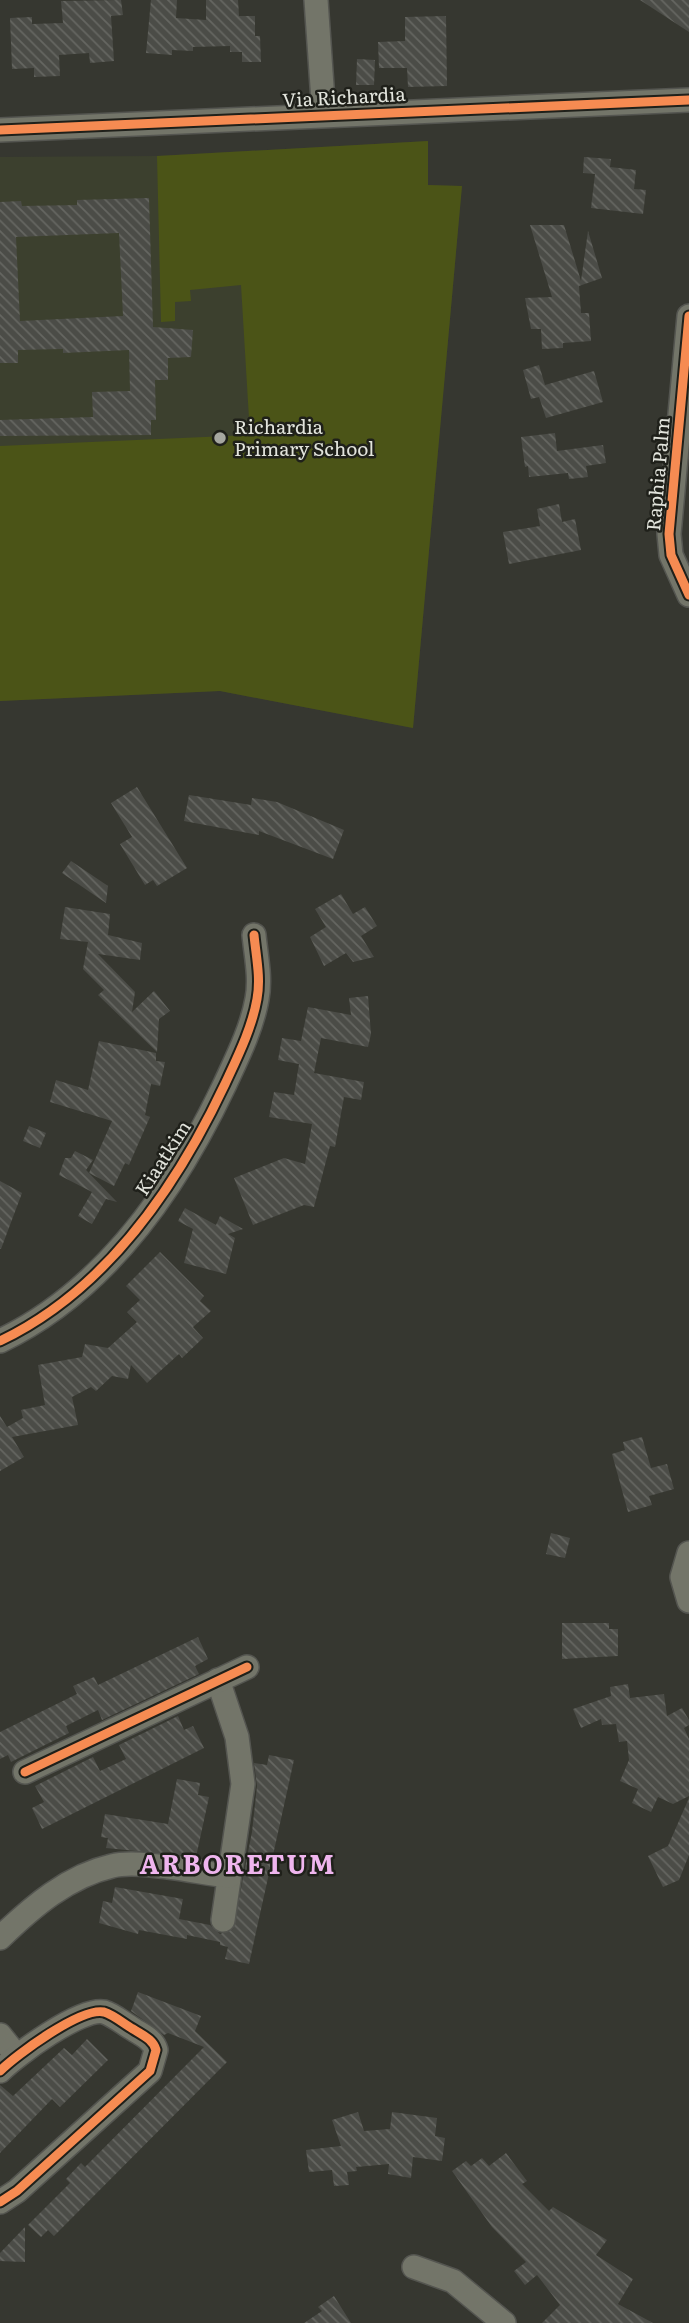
<svg xmlns="http://www.w3.org/2000/svg" width="689" height="2323" viewBox="0 0 689 2323" font-family="Literata,serif">
	<style>
		.built { fill: #3c402e }
		.green { fill: #4b5417 }
		.building { fill: url(#building-back-hatch); fill-rule: evenodd }
		.lines { fill: none; stroke-linecap: round; stroke-linejoin: round }
		.minor-casing { stroke: #545550; stroke-width: 26 }
		.minor { stroke: #737569; stroke-width: 23 }
		.cycleway-casing { stroke: #1f201a; stroke-width: 13 }
		.cycleway { stroke: #f68b52; stroke-width: 9 }
		.poi-dot { fill: #a6a7a0; stroke: #1f201a; stroke-width: 2.5 }
		.labels { text-anchor: middle; stroke-width: 5; stroke-linejoin: round; paint-order: stroke }
		.street-label { font-size: 19px; fill: #e2e4dc; stroke: #1f201a }
		.poi-label { font-size: 19px; fill: #e2e4dc; stroke: #1f201a; text-anchor: start }
		.district-label { font-size: 26px; font-weight: bold; letter-spacing: 2px; fill: #efb5ee; stroke: #1f201a }
	</style>
	<defs>
		<pattern id="building-back-hatch" width="6" height="6" patternUnits="userSpaceOnUse" patternTransform="scale(1.75)"><rect width="6" height="6" fill="#4b4c47"/><path d="M-1 5l2 2M0 0l6 6M5-1l2 2" fill="none" stroke="#656661"/></pattern>
	</defs>
	<rect width="100%" height="100%" fill="#363730"/>
	<path class="built" d="M428,141v44l34,1 -49,542 -193,-37 -220,10v-544l157,-1z"/>
	<path class="green" d="M428,141v44l34,1 -49,542 -193,-37 -220,10v-255l250,-11 -9,-150 -51,5 1,11 -16,1v19l-14,1 -4,-166z"/>
	<g class="building">
		<path d="M121,0l2,15 -12,1 3,45 -24,2 -1,-10 -30,2 1,21 -26,1v-9l-22,1 -2,-51 22,-1v7l31,-1 -2,-22z"/>
		<path d="M151,0h26l-1,18 30,2v-20h32l1,16h16v20h5l1,26h-19v-10h-12v-6l-37,1v4l-21,-1v5l-26,-2z"/>
		<path d="M640,0h49v32z"/>
		<path d="M446,16l1,70 -39,1 -1,-19h-28l-1,-26 27,-1v-24z"/>
		<path d="M357,59l18,1 -1,25h-18z"/>
		<path d="M584,157l27,2 -1,8 26,3 -2,19 12,1 -3,24 -52,-6 4,-34 -12,-1z"/>
		<path d="M149,198l4,129 40,3 -2,27 -23,1v22h-13l1,40h-5v15l-151,1v-16l93,-3 -1,-25 38,-1 -1,-41 -66,3v-4l-45,1v13h-18v-161l21,-1 1,5 55,-1v-5zM119,233l4,83 -103,5 -4,-84z"/>
		<path d="M530,225h34l17,56 7,-50 14,47 -23,8 2,27h8l2,28 -28,2v5l-21,1 -1,-20h-10l-6,-31 27,-1z"/>
		<path d="M539,365l6,20 49,-14 9,31 -57,16 -7,-21 -8,2 -8,-29z"/>
		<path d="M555,433l2,18 46,-6 3,18 -20,3 2,11 -19,2 -1,-6 -39,4 -1,-11 -3,1 -4,-30z"/>
		<path d="M559,504l3,18 13,-3 6,31 -72,14 -6,-32 37,-6 -3,-17z"/>
		<path d="M137,787l50,81 -30,18 -4,-6 -8,5 -25,-41 12,-7 -21,-34z"/>
		<path d="M189,795l62,10 1,-7 25,4 67,28 -11,29 -74,-28v4l-75,-14z"/>
		<path d="M71,861l37,25 -2,17 -44,-30z"/>
		<path d="M341,894l12,20 12,-7 12,19 -16,10 13,21 -21,5 -7,-9 -22,13 -14,-29 16,-10 -11,-18z"/>
		<path d="M65,907l45,7 -2,21 34,8 -2,17 -42,-6 37,38 -3,20 22,-21 16,20 -11,8 -2,33 -59,-57 6,-5 -21,-21 5,-27 -28,-3z"/>
		<path d="M368,996l3,38 -3,13 -47,-9 -7,35 50,9 -3,18 -17,-3 -9,50 -5,-1 -16,61 -10,-2 -51,20 -19,-47 50,-20 21,6 7,-40 -43,-7 5,-25 20,3 5,-31 -21,-4 4,-22 19,3 7,-34 43,8 -2,-17z"/>
		<path d="M99,1041l57,12v8l9,1 -5,24 -9,-2 -6,31 5,2 -21,48 -4,-2 -11,23 -25,-13 23,-52 -62,-19 6,-22 32,10z"/>
		<path d="M29,1126l17,7 -6,15 -17,-7z"/>
		<path d="M75,1151l18,9 -7,10 31,32 -11,-3 -14,25 -14,-8 14,-24 -33,-17 6,-17h6z"/>
		<path d="M0,1181l22,12 -21,56h-1z"/>
		<path d="M185,1208l31,17 4,-9 23,13 -15,5 7,4 -9,36 -42,-11 9,-34 -15,-8z"/>
		<path d="M160,1252l44,44 -4,5 11,10 -18,16 10,11 -21,20 -3,-4 -32,29 -16,-18 -3,14 -16,-3 -16,15 -5,-4 -19,10 6,28 -66,12 12,20 -24,14v-55l7,11 16,-9 -2,-8 24,-5 -7,-40 44,-8 3,-13 23,4 29,-26 -10,-10 13,-12 -14,-14z"/>
		<path d="M642,1437l9,31 16,-4 7,25 -25,7 3,9 -24,7 -16,-58 13,-4 -2,-8z"/>
		<path d="M551,1533l19,5 -5,20 -19,-4z"/>
		<path d="M562,1623h47v6h9v27l-56,3z"/>
		<path d="M198,1637l10,22 -13,7 4,8 -97,46 -4,-10 -32,16 3,7 -58,29 -3,-7 -8,4v-27l77,-38 -4,-8 21,-9 4,8z"/>
		<path d="M628,1684l2,14 34,-4 3,22 15,-8 7,12v5l-5,3 5,11v57l-16,8 -15,-7 -7,15 -19,-9 6,-14 -18,-8 9,-21 -2,-19 -8,1 -3,-18 -14,1 -1,-6 -20,9 -8,-19 38,-13 -1,-9z"/>
		<path d="M178,1716l6,14 9,-4 11,22 -162,81 -10,-21 12,-6 -9,-16 58,-29 7,14 26,-12 -7,-14z"/>
		<path d="M269,1755l25,5 -45,204 -24,-5 3,-12 -8,-2v-3l-33,-7v4l-48,-9 -1,4 -39,-11 4,-22 9,2 3,-16 68,12 -4,20 31,6 10,9 13,-5 19,-97 5,-46 -3,-23 13,2z"/>
		<path d="M177,1779l23,4 -2,12 11,2 -13,60 -90,-9 2,-10 -7,-1 4,-23 63,10z"/>
		<path d="M689,1798v57l-10,25 -16,7 -15,-31 20,-10z"/>
		<path d="M138,1992l63,24 -6,15 32,31 -173,174 -6,-6 -7,7 -13,-12 42,-42 -4,-4 15,-16 4,4 119,-120 -36,-14 -4,2 -33,-24z"/>
		<path d="M87,2039l21,21 -48,47 -8,-8 -52,54v-68l13,11 51,-48 8,7z"/>
		<path d="M358,2112l6,19 26,-2 2,-17 45,6 -2,18 10,2 -3,23 -29,-4 -2,21 -23,-4 1,-10 -33,3 1,4 -10,1 2,13 -15,1 -2,-16 -23,2 -3,-22 35,-4 -9,-26z"/>
		<path d="M506,2153l21,28 -5,3 27,27 4,-4 54,33 -11,15 37,24 -15,25 35,19h-111l18,-18 -23,-30 -12,10 -11,-14 12,-9 -34,-35 -40,-56 14,-10 5,5 11,-8 7,8z"/>
		<path d="M25,2227v35l-25,-1v-8z"/>
		<path d="M334,2296l17,27h-47l18,-12 -4,-4z"/>
	</g>
	<g class="lines">
		<defs>
			<g id="minor">
				<path d="M316,0l8,115"/>
				<path d="M0,130l689,-30"/>
				<path d="M689,316l-20,218 2,21 18,40"/>
				<path d="M0,1341c105,-50 177,-155 225,-257 12,-26 27,-56 32,-85 4,-21 -1,-43 -3,-64"/>
				<path d="M689,1553l-7,24 7,24"/>
				<path d="M218,1680l19,57 6,47 -20,136"/>
				<path d="M25,1772l222,-105"/>
				<path d="M0,1938c32,-31 68,-62 112,-72 27,-7 87,7 117,10"/>
				<path d="M0,2035l16,20"/>
				<path d="M0,2071c16,-16 81,-64 104,-59 10,3 20,12 29,17 9,6 20,10 23,21l-6,21 -133,120 -17,11"/>
				<path d="M414,2267l39,14 51,42"/>
			</g>
		</defs>
		<use href="#minor" class="minor-casing"/>
		<use href="#minor" class="minor"/>
		<defs>
			<g id="cycleway">
				<path d="M0,130l689,-30"/>
				<path d="M689,316l-20,218 2,21 18,40"/>
				<path d="M0,1341c105,-50 177,-155 225,-257 12,-26 27,-56 32,-85 4,-21 -1,-43 -3,-64"/>
				<path d="M25,1772l222,-105"/>
				<path d="M0,2071c16,-16 81,-64 104,-59 10,3 20,12 29,17 9,6 20,10 23,21l-6,21 -133,120 -17,11"/>
			</g>
		</defs>
		<use href="#cycleway" class="cycleway-casing"/>
		<use href="#cycleway" class="cycleway"/>
	</g>
	<circle class="poi-dot" cx="220" cy="438" r="7"/>
	<g class="labels">
		<g class="street-label">
			<text transform="translate(344 97) rotate(-3)" y="7">Via Richardia</text>
			<text transform="translate(658 474) rotate(-85)" y="7">Raphia Palm</text>
			<text transform="translate(163 1158) rotate(-57)" y="7">Kiaatkim</text>
		</g>
		<g class="poi-label">
			<text x="234" y="434">Richardia<tspan x="234" dy="22">Primary School</tspan></text>
		</g>
		<g class="district-label">
			<text x="238" y="1874">ARBORETUM</text>
		</g>
	</g>
</svg>
